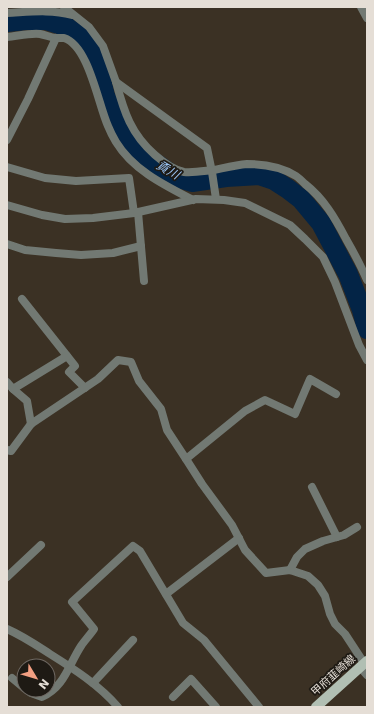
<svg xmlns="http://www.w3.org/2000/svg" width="374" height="714" viewBox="0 0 374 714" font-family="'DejaVu Sans','Noto Sans JP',sans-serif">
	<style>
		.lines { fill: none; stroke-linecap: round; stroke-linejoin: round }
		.river { stroke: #032446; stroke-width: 20 }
		.minor { stroke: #727973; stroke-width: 8 }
		.tertiary { stroke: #727973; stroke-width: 8 }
		.primary { stroke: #b1bfb3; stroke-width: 10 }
		.labels { text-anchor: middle; stroke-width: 3.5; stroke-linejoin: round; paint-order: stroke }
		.street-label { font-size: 11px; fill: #e5ded6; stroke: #1e1a14 }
		.water-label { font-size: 12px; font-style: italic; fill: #9bc5f7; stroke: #1e1a14 }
	</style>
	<rect width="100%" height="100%" fill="#3b3124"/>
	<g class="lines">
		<path class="river" d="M7,22l19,-2h20l19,6 14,10 11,13 7,15 8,32 18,35 13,16 9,9 30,21 17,5 34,-5 33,-2 15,5 14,9 13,10 20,24 27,51 14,36 5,19"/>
		<g class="minor">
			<path d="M64,7l25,20 14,19 13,36 91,66 5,24 4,27"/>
			<path d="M361,7l6,11"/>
			<path d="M7,13c22,-1 43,-4 65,2"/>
			<path d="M7,37c11,-1 22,-4 33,-3 5,1 10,3 15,4 3,0 6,0 9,0 25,8 34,66 44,88 2,5 5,11 8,16 17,28 48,43 77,58"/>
			<path d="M116,82c8,30 15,52 39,73 8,7 18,15 29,17 9,1 20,-1 30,-2 10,-2 22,-5 33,-6 16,0 35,3 49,12 3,2 6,5 9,8 19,15 30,34 41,55 8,14 15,27 21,41"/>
			<path d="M7,140l21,-41 28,-61"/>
			<path d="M7,167l38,11 31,3 53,-3 5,35"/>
			<path d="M138,212l6,69"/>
			<path d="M7,244l18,6 31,3 25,2 32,-2 28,-7"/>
			<path d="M22,299l53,67 -6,6 16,16"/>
			<path d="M7,382l6,7 54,-33"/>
			<path d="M13,389l14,12 4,23"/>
			<path d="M7,450l4,1 20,-27 67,-45 20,-19 13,2 8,19 22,28 6,21 19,29 16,25 30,41 13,25 21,23 24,-3 18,6 10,9 7,11 5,18 5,10 10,10 19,29"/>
			<path d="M186,459l59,-48 20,-11 30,14 15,-35 26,15"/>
			<path d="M312,487l25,50"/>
			<path d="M290,570l7,-13 8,-8 18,-8 21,-6 13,-8"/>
			<path d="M7,577l34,-32"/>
			<path d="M166,594l73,-56"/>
			<path d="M7,629c16,7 29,16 43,25 24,15 49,31 68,53"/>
			<path d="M360,667l7,8"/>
			<path d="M12,678l12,10"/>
			<path d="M93,683l40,-43"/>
			<path d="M27,690l4,3 11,4c23,-11 26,-31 39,-51 4,-6 9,-11 13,-17l-22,-27 61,-56 7,5 43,72 21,17 55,67"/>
			<path d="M173,697l18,-18 25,28"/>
		</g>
		<path class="tertiary" d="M7,205l35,10 23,4 28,-1 41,-5 62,-14 28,1 21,3 45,22 15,14 18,18 12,25 24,63 8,15"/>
		<path class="primary" d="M316,707l51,-46"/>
	</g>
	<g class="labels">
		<g class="street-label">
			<text transform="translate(333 675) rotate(-42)" y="4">甲府韮崎線</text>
		</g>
		<g class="water-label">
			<text transform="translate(168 170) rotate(30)" y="4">貢川</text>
		</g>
	</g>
	<rect width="374" height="714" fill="none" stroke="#e5ded6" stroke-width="16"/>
	<g transform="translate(36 678) rotate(128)"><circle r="19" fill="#1e1a14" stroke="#6e6862"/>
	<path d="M0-3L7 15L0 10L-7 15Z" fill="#f39f82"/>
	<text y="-6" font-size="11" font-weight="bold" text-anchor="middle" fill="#e5ded6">N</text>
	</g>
</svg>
